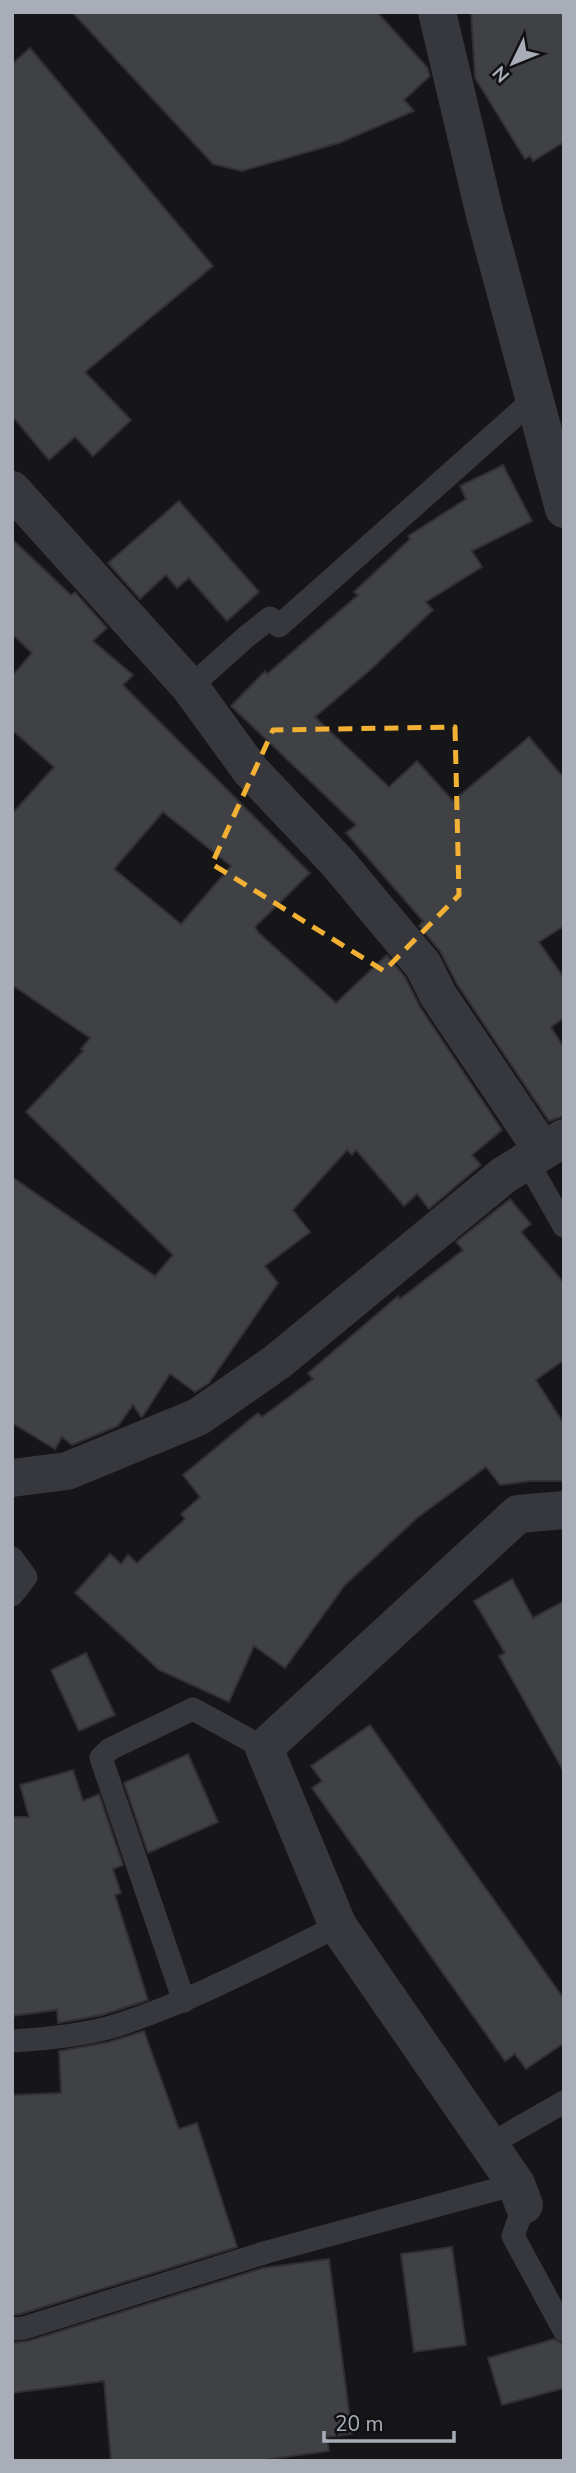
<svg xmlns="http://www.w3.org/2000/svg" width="576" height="2473" viewBox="0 0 576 2473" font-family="'Nunito Sans',sans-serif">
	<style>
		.building { fill: #404145; stroke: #303034; stroke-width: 2; fill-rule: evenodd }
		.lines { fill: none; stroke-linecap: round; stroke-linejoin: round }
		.lane { stroke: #37383d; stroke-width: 23 }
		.street { stroke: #37383d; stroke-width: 38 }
		.marked { fill: none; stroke: #f2b134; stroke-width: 5; stroke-dasharray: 14 9; stroke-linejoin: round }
	</style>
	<rect width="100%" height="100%" fill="#161618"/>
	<g class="building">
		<path d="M72,12h305l50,55 3,9 -26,24 10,11 -75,32 -97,28 -29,-7z"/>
		<path d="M471,12h93v130l-31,19 -3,-5 -5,3 -50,-81z"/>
		<path d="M30,48l183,218 -128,106 46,48 -38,36 -18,-19 -26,23 -37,-44v-352z"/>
		<path d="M503,465l29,56 -60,30 10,16 -56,35 7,8 -63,60 -55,47 74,70 28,-26 36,40 76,-64 35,41v148l-25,16 25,36v40l-13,9 13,21v68l-15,5 -92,-137 -17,-33 -21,-25 4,-5 -77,-88 10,-8 -125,-119 34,-35 2,3 91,-79 -4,-3 56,-53 -2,-3 58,-37 -6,-13z"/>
		<path d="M179,501l80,91 -32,29 -38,-43 -12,10 -11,-13 -26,24 -32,-36z"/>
		<path d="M12,539l59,56 4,-3 32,36 -14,13 40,34 -10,10 187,188 -55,54 4,6 77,70 51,-48 18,22 15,30 82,123 -30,25 9,10 -52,44 -12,-15 -13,12 -48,-56 -4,5 -5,-5 -54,60 17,22 -45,34 13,17 -69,100 -14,9 -25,-18 -27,42 -2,1 -8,-12 -15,21 -46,19 -10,-8 -7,12 -43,-26v-246l143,99 18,-21 -147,-143 57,-61 -2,-2 9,-11 -78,-53v-171l42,-47 -42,-37v-54l20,-23 -20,-19zM163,812l68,54 -50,58 -67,-55z"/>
		<path d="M510,1199l21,25 -10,8 43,51v77l-28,20 28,44v57h-33l-31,4 -14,-18 -69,51 -72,67 -60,83 -31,-22 -25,56 -70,-32 -84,-77 35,-39 11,10 7,-9 9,8 48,-44 -4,-5 19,-17 -17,-22 75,-62 4,4 51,-38 -5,-6 90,-77 2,3 63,-49 -7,-8z"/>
		<path d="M512,1579l21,39 31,-17v171l-65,-116 6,-3 -31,-52z"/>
		<path d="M86,1653l29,62 -36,16 -28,-61z"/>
		<path d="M370,1725l194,274v44l-38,26 -11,-15 -10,7 -193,-273 10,-7 -11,-15z"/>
		<path d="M188,1754l30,68 -70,31 -24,-70z"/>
		<path d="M73,1770l10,31 16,-7 24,71 -10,4 8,24 -6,2 33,105 -46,15 -38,7 -6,1 -1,-13 -45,6v-199h17l-9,-32z"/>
		<path d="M144,2031l35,98 18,-6 40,124 -216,67 -9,1v-220l49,-2 -2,-42 50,-9z"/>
		<path d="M452,2247l14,98 -52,7 -13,-98z"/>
		<path d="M329,2259l23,175 -25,3 2,14 -72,10h-146l-7,-80 -92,12v-50l16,-2 235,-73z"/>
		<path d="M554,2339l10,5v44l-62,17 -14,-47z"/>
	</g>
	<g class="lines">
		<g class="lane">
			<path d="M190,687l56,-50 24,-19 9,8 255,-227"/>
			<path d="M527,1161l37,65"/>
			<path d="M12,1558l14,19 -14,18"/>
			<path d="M184,2001l-83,-243 9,-9 83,-40 71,39"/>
			<path d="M12,2041c33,-2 75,-6 106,-16 77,-25 148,-64 220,-99"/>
			<path d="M489,2145l75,-43"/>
			<path d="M524,2205l-11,31 51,94"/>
			<path d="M12,2329l12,-1 243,-76 249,-68"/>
		</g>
		<g class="street">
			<path d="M437,12l48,203 79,294"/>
			<path d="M12,490l178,197 61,84 88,93 84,101 15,30 105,156"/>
			<path d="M12,1478l55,-7 131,-54 79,-55 227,-187 60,-37"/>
			<path d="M524,2205l-8,-21 -178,-258 -74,-178 254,-234 46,-4"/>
		</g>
	</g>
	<path class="marked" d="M455,727l4,168 -75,76 -172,-107 61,-134z"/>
	<rect width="576" height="2473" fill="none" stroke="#a8adb8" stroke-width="28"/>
	<g transform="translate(513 63) rotate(227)" stroke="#111113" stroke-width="5" paint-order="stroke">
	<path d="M0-5L12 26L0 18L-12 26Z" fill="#a8adb8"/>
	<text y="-10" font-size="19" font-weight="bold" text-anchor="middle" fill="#a8adb8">N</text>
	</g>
	<path d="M324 2431v10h130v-10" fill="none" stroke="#a8adb8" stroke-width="3.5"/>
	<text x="335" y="2431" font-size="21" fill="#a8adb8" stroke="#111113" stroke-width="5" paint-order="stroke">20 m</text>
</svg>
